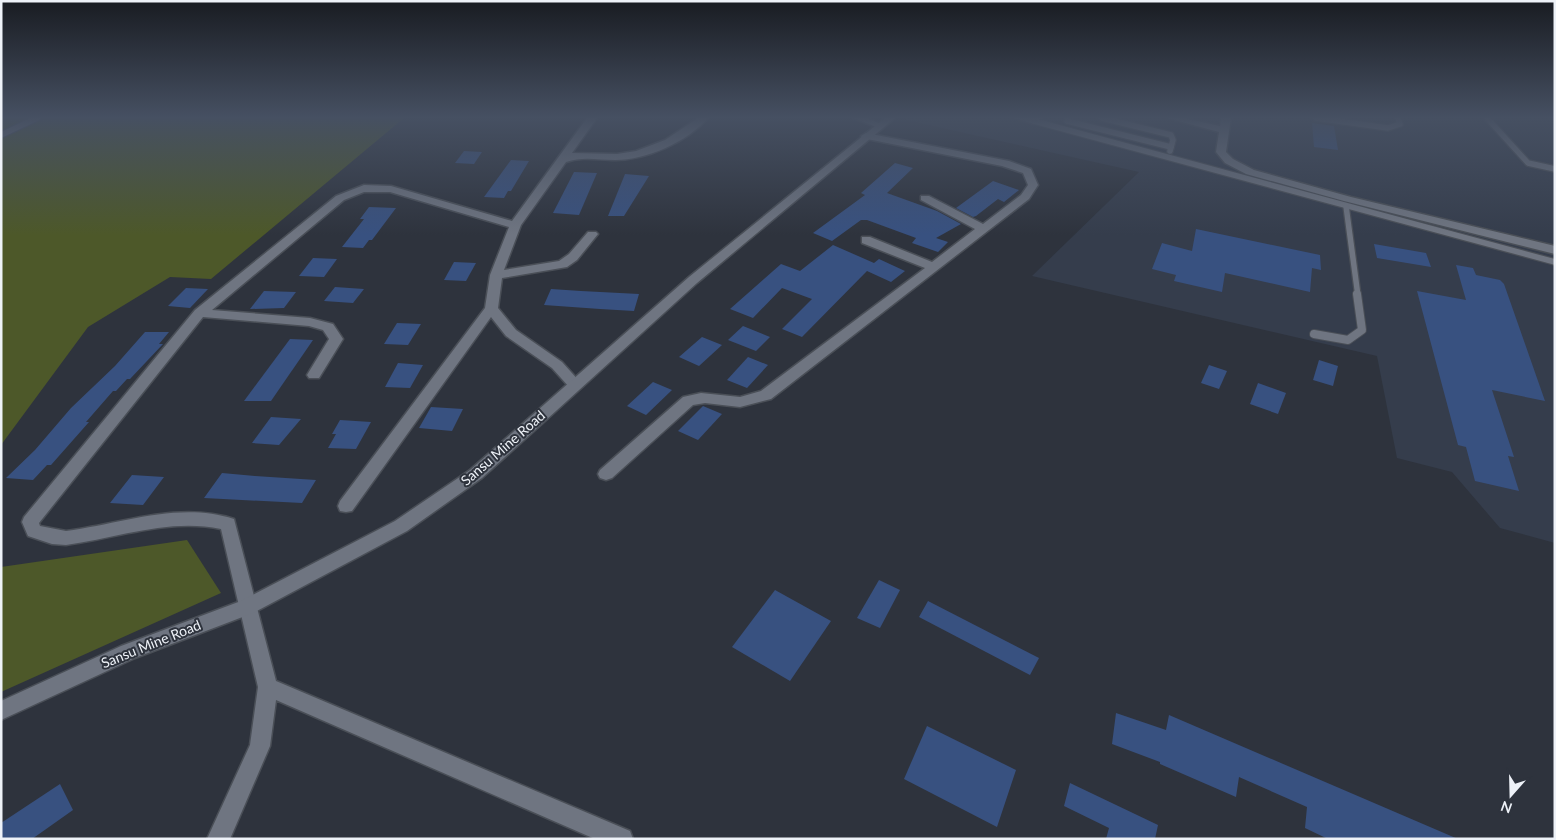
<svg xmlns="http://www.w3.org/2000/svg" width="1556" height="840" viewBox="0 0 1556 840" font-family="Lato,sans-serif">
	<style>
		.built { fill: #353d4c }
		.green { fill: #4d5829 }
		.building { fill: #385180 }
		.lines { fill: none; stroke-linecap: round; stroke-linejoin: round }
		.lane-far1-casing { stroke: #4a4f57; stroke-width: 8 }
		.lane-casing { stroke: #4a4f57; stroke-width: 10 }
		.street-casing { stroke: #4a4f57; stroke-width: 3 }
		.secondary-casing { stroke: #4a4f57; stroke-width: 3 }
		.lane-far1 { stroke: #6f7581; stroke-width: 5.5 }
		.lane { stroke: #6f7581; stroke-width: 8 }
		.street { fill: #6f7581; fill-rule: evenodd }
		.secondary { fill: #6f7581; fill-rule: evenodd }
		.labels { text-anchor: middle; stroke-width: 4; stroke-linejoin: round; paint-order: stroke }
		.street-label { font-size: 14px; fill: #eef2f8; stroke: #2e333d }
	</style>
	<rect width="100%" height="100%" fill="#2e333d"/>
	<path class="built" d="M898,118h657v425l-55,-15 -48,-56 -55,-14 -20,-102 -345,-80 107,-104z"/>
	<g class="green">
		<path d="M1,118h403l-193,161 -41,-2 -82,50 -87,118z"/>
		<path d="M187,540l34,53 -220,99v-125z"/>
	</g>
	<g class="building">
		<path d="M1312,123l22,3 4,24 -24,-3z"/>
		<path d="M464,151l18,1 -8,12 -19,-1z"/>
		<path d="M511,160l18,1 -18,30h-3l-4,7 -20,-1z"/>
		<path d="M895,163l18,5 -26,25 50,18 24,13 -25,14 12,4 -10,10 -26,-9 4,-5 -49,-18h-6l-29,21 -19,-8 52,-38 -4,-2z"/>
		<path d="M574,172l23,1 -18,42 -26,-2z"/>
		<path d="M625,174l24,2 -25,40h-16z"/>
		<path d="M993,181l26,9 -15,12 -6,-3 -22,17 -3,1 -17,-9z"/>
		<path d="M369,207l27,1 -24,32h-3l-6,8 -21,-1 22,-28h-4z"/>
		<path d="M1196,229l124,26 1,15 -9,-2 -2,24 -85,-19 -3,19 -48,-11 2,-6 -24,-6 10,-26 30,8z"/>
		<path d="M1374,244l52,9 5,14 -54,-9z"/>
		<path d="M833,245l41,18 5,-4 26,12 -14,11 -24,-11 -65,66 -20,-8 30,-30 -30,-11 -29,30 -23,-9 51,-45 19,7z"/>
		<path d="M313,258l24,1 -13,18 -25,-1z"/>
		<path d="M454,262l22,1 -10,18 -22,-1z"/>
		<path d="M1456,265l17,3 3,7 24,5 4,4 41,117 -53,-11 22,67 -6,-1 11,35 -44,-10 -9,-34 -8,-2 -41,-154 49,9z"/>
		<path d="M335,287l29,2 -11,14 -29,-2z"/>
		<path d="M186,288l22,1 -18,19 -22,-2z"/>
		<path d="M551,289l30,2 58,3 -5,17 -34,-2 -56,-4z"/>
		<path d="M264,291l32,1 -12,16 -34,1z"/>
		<path d="M397,323l24,1 -13,21 -24,-1z"/>
		<path d="M743,326l27,11 -14,14 -28,-11z"/>
		<path d="M145,332h24l-10,12h4l-33,35h-3l-11,12h-3l-27,31h3l-38,43h-4l-14,15 -27,-2 29,-28 36,-42 44,-42z"/>
		<path d="M702,337l20,8 -23,21 -20,-9z"/>
		<path d="M290,339l23,1 -42,61h-27z"/>
		<path d="M748,357l20,8 -21,23 -20,-8z"/>
		<path d="M1319,360l19,6 -5,20 -20,-6z"/>
		<path d="M398,363l25,2 -13,23 -25,-1z"/>
		<path d="M1209,365l18,6 -8,18 -18,-6z"/>
		<path d="M653,382l19,8 -26,25 -19,-9z"/>
		<path d="M1258,383l28,10 -8,21 -28,-10z"/>
		<path d="M703,406l19,8 -24,26 -20,-9z"/>
		<path d="M431,407l32,2 -11,22 -33,-3z"/>
		<path d="M271,417l30,2 -22,26 -27,-2z"/>
		<path d="M340,420l31,2 -15,27 -28,-1 8,-14h-4z"/>
		<path d="M222,473l33,3 61,4 -14,23 -98,-5z"/>
		<path d="M132,475l32,2 -21,28 -33,-2z"/>
		<path d="M879,580l21,10 -20,38 -23,-10z"/>
		<path d="M775,590l56,31 -41,60 -58,-34z"/>
		<path d="M928,601l111,57 -9,17 -111,-58z"/>
		<path d="M1116,713l50,17 3,-15 289,124h-130l-23,-11 2,-21 -68,-30 -3,20 -76,-33v-2l-48,-18z"/>
		<path d="M927,726l89,44 -19,57 -93,-48z"/>
		<path d="M1070,783l88,42 -3,14h-49l3,-11 -45,-22z"/>
		<path d="M60,784l13,26 -41,29h-31v-16z"/>
	</g>
	<g class="lines">
		<defs>
			<g id="lane-far1">
				<path d="M1102,118l69,17 2,5 -3,11"/>
				<path d="M1316,118l72,10 12,-4 -2,-6"/>
				<path d="M1487,118l41,45 27,6"/>
				<path d="M1034,121l521,141"/>
				<path d="M1067,121l104,26"/>
				<path d="M1,135l36,-17"/>
				<path d="M1346,206l12,90"/>
			</g>
			<path id="lane" d="M1314,334l34,6 14,-10 -5,-36"/>
			<g id="street">
				<path d="M587,118h10l-25,35 45,1 19,-3 29,-11 33,-22h10c-21,24 -61,42 -93,42 -17,0 -32,-4 -49,2l-45,63 -17,45 55,-9 10,-7 19,-22h8l2,2 -21,26 -10,7 -65,11 -4,30 18,22 46,32 18,20 2,3 -2,3h-10l-18,-20 -46,-32 -15,-19 -139,194 -6,1 -6,-1 -2,-5 2,-5 145,-193 5,-33 19,-48 -119,-35h-26l-20,8 -132,110 98,8 23,6 10,15 -24,39h-10l-2,-3 22,-36 -6,-9 -14,-4 -106,-9 -164,206 1,3 26,5c55,-7 113,-30 168,-12l42,162 354,150 3,8h-38l-319,-139 -6,46 -40,93h-23l43,-94 8,-58 -37,-158c-52,-11 -104,9 -155,16l-14,-1 -24,-8 -6,-14 2,-5 171,-207 141,-114 28,-11 27,1 121,35z"/>
				<path d="M853,118h13l18,7 -5,3z"/>
				<path d="M1167,118h16l37,8 1,-8h10l-5,34 7,7 21,11 97,27 204,49v8l-211,-53 -98,-27 -21,-11 -9,-11 3,-20z"/>
				<path d="M866,133l143,28 22,8 7,16 -9,14 -258,200 -31,8 -35,-4 -12,2 -81,73 -6,2 -6,-2 -2,-4 2,-4 83,-73 18,-4 39,4 21,-6 164,-123 -63,-25v-6h8l62,25 43,-33 -54,-29v-4h8l54,28 38,-29 7,-10 -5,-12 -21,-7 -140,-28 -1,-2z"/>
			</g>
			<g id="secondary">
				<path d="M885,118h10l-198,165 -215,195 -75,53 -154,82 -118,45 -134,62v-19l120,-55 120,-45 154,-80 75,-51 219,-193z"/>
				<path d="M1014,118h28l-8,6z"/>
			</g>
		</defs>
		<use href="#lane-far1" class="lane-far1-casing"/>
		<use href="#lane" class="lane-casing"/>
		<use href="#street" class="street-casing"/>
		<use href="#secondary" class="secondary-casing"/>
		<use href="#lane-far1" class="lane-far1"/>
		<use href="#lane" class="lane"/>
		<use href="#street" class="street"/>
		<use href="#secondary" class="secondary"/>
	</g>
	<linearGradient id="sky" x2="0" y2="1"><stop stop-color="#191c22"/><stop offset="0.5" stop-color="#465062"/><stop offset="1" stop-color="#465062" stop-opacity="0"/></linearGradient>
	<rect width="1556" height="235" fill="url(#sky)"/>
	<g class="labels">
		<g class="street-label">
			<text transform="translate(503 448) rotate(-41)" y="5">Sansu Mine Road</text>
			<text transform="translate(151 644) rotate(-22)" y="5">Sansu Mine Road</text>
		</g>
	</g>
	<rect width="1556" height="840" fill="none" stroke="#eef2f8" stroke-width="5"/>
	<g transform="translate(1511 795) rotate(200)" stroke="#2e333d" stroke-width="4" paint-order="stroke">
	<path d="M0-4L9 19L0 12L-9 19Z" fill="#eef2f8"/>
	<text y="-8" font-size="14" font-weight="bold" text-anchor="middle" fill="#eef2f8">N</text>
	</g>
</svg>
